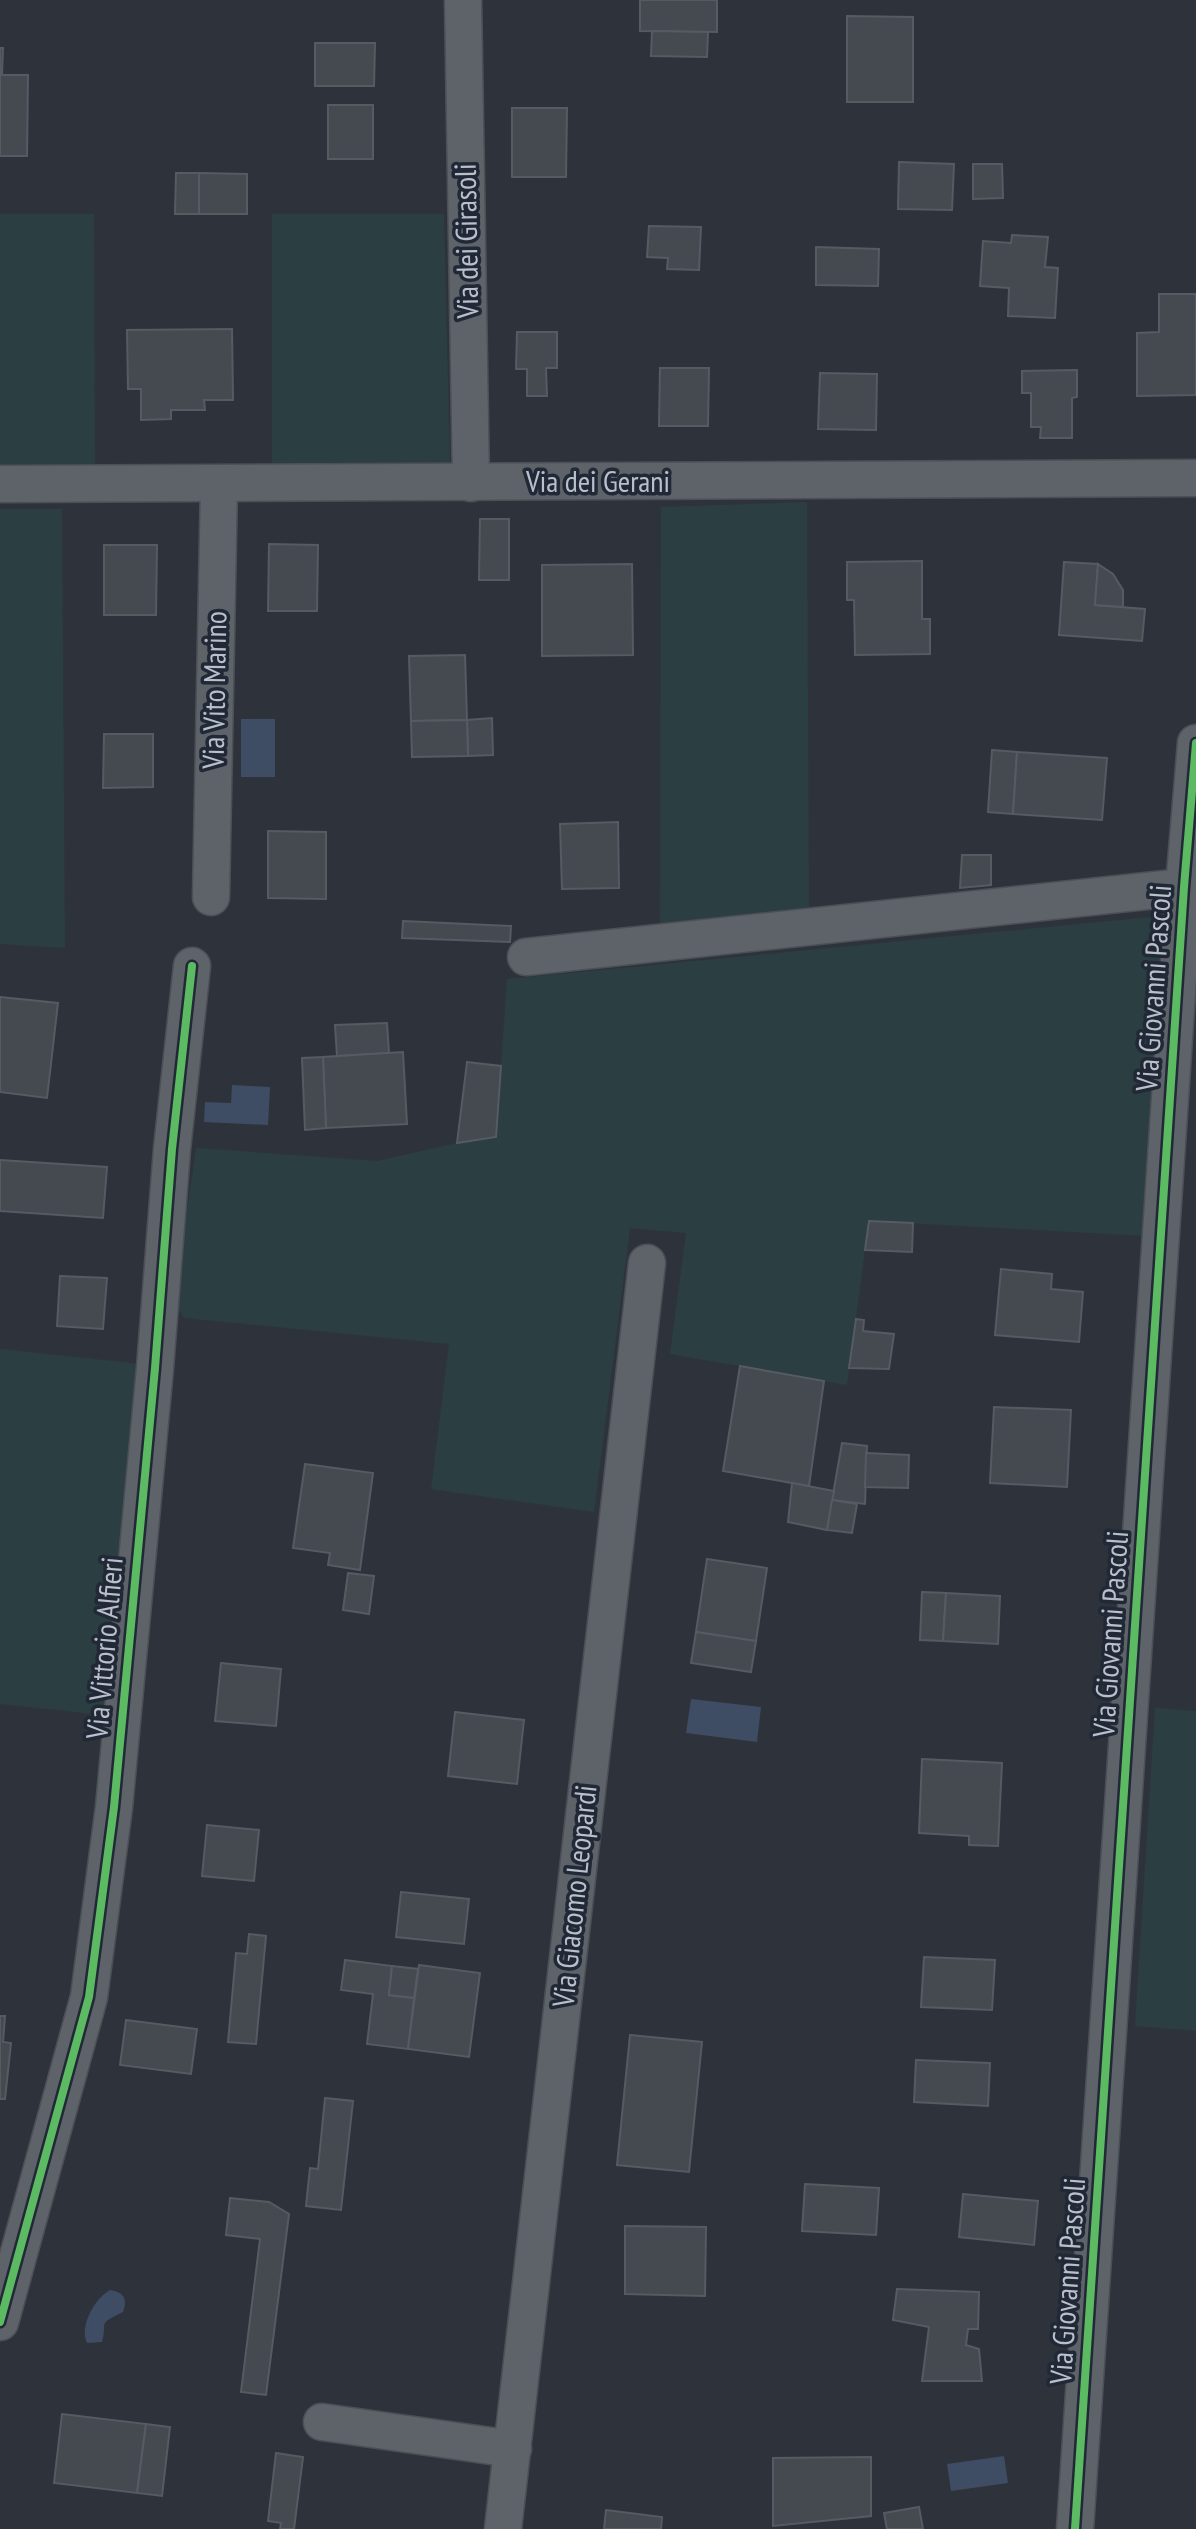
<svg xmlns="http://www.w3.org/2000/svg" width="1196" height="2529" viewBox="0 0 1196 2529" font-family="'PT Sans Narrow',sans-serif">
	<style>
		.green { fill: #2b3e42 }
		.water { fill: #3e4c64 }
		.building { fill: #454950; stroke: #565b63; stroke-width: 2 }
		.lines { fill: none; stroke-linecap: round; stroke-linejoin: round }
		.street-casing { stroke: #4c4f56; stroke-width: 39 }
		.street { stroke: #5e6269; stroke-width: 36 }
		.cycleway-casing { stroke: #212936; stroke-width: 13 }
		.cycleway { stroke: #5cba63; stroke-width: 8 }
		.labels { text-anchor: middle; stroke-width: 7; stroke-linejoin: round; paint-order: stroke }
		.street-label { font-size: 30px; fill: #b9bfcb; stroke: #212936 }
	</style>
	<rect width="100%" height="100%" fill="#2e333b"/>
	<g class="green">
		<path d="M0,214h94l1,253 -95,1z"/>
		<path d="M272,214h172l6,252h-178z"/>
		<path d="M807,502l2,407 -149,19 1,-421z"/>
		<path d="M0,509h62l3,439 -65,-4z"/>
		<path d="M1162,916l-14,320 -279,-15 -22,164 -177,-31 16,-121 -56,-5 -36,284 -163,-23 18,-145 -265,-26 -10,-15 22,-155 181,13 80,-18 39,-6 11,-158z"/>
		<path d="M0,1349l141,15 -38,351 -103,-11z"/>
		<path d="M1155,1708l41,3v320l-61,-5z"/>
	</g>
	<g class="water">
		<rect x="241" y="719" width="34" height="58"/>
		<path d="M232,1085l38,2 -2,38 -64,-3 1,-20 26,1z"/>
		<path d="M691,1699l70,8 -4,35 -71,-9z"/>
		<path d="M110,2290c14,2 18,9 13,22 -27,13 -15,9 -21,30l-15,1c-8,-17 8,-45 23,-53z"/>
		<path d="M1004,2456l4,27 -57,8 -4,-27z"/>
	</g>
	<g class="building">
		<path d="M640,0h77v32l-77,-1z"/>
		<path d="M847,16l66,1v85h-66z"/>
		<path d="M652,31l56,1 -1,25 -56,-1z"/>
		<path d="M315,43h60l-1,43h-59z"/>
		<path d="M0,48h3l-1,27h26l-1,81h-27z"/>
		<rect x="328" y="105" width="45" height="54"/>
		<path d="M512,108h55l-1,69h-54z"/>
		<path d="M899,162l55,2 -2,46 -54,-1z"/>
		<path d="M973,164h29l1,34 -30,1z"/>
		<path d="M176,173h23v41h-24z"/>
		<path d="M199,173l48,1v40h-48z"/>
		<path d="M649,226l52,1 -2,43 -32,-1 1,-11 -21,-1z"/>
		<path d="M1012,235l36,2 -3,30 13,1 -3,50 -47,-2 1,-28 -29,-2 3,-45 28,2z"/>
		<path d="M816,247l63,2 -1,37 -62,-1z"/>
		<path d="M1159,294h37v101l-59,1v-63l22,-1z"/>
		<path d="M232,329l1,71h-29l1,10h-34v9l-30,1v-31h-13l-1,-59z"/>
		<path d="M517,332h40v36h-11l1,28h-20v-27h-11z"/>
		<path d="M660,368h49l-1,58h-49z"/>
		<path d="M1077,370v27l-5,1v40h-32l1,-11h-10v-34h-9v-22z"/>
		<path d="M820,373l57,1 -1,56 -58,-1z"/>
		<path d="M480,519h29v61h-30z"/>
		<path d="M269,544l49,1 -1,66h-49z"/>
		<path d="M104,545h53l-1,70h-52z"/>
		<path d="M922,561v58h8v35l-75,1 -1,-55h-7v-38z"/>
		<path d="M1064,562l34,2 -3,41 50,4 -3,32 -83,-6z"/>
		<path d="M632,564l1,91 -91,1v-91z"/>
		<path d="M1098,564l15,10 10,16v17l-28,-2z"/>
		<path d="M465,655l2,65 -56,1 -2,-65z"/>
		<path d="M492,718l1,37 -25,1 -1,-36z"/>
		<path d="M467,720l1,36 -56,1 -1,-36z"/>
		<path d="M104,734h49v53l-50,1z"/>
		<path d="M992,750l25,2 -4,62 -25,-2z"/>
		<path d="M1017,752l90,6 -5,62 -89,-6z"/>
		<path d="M618,822l1,66 -57,1 -2,-65z"/>
		<path d="M268,831l58,1v67l-58,-1z"/>
		<path d="M962,855h29v30l-31,3z"/>
		<path d="M403,921l108,5 -1,16 -108,-4z"/>
		<path d="M0,997l58,6 -11,95 -47,-6z"/>
		<path d="M387,1023l2,30 -52,3 -2,-31z"/>
		<path d="M403,1052l4,72 -81,4 -3,-71z"/>
		<path d="M323,1057l3,71 -21,2 -3,-72z"/>
		<path d="M467,1062l34,4 -5,71 -39,6z"/>
		<path d="M0,1160l107,7 -4,51 -103,-7z"/>
		<path d="M869,1221l44,2 -1,29 -47,-2z"/>
		<path d="M1001,1269l51,5 -1,15 32,3 -4,50 -84,-7z"/>
		<path d="M60,1276l47,2 -4,51 -46,-3z"/>
		<path d="M856,1319l8,1 -1,11 31,3 -5,35 -40,-1z"/>
		<path d="M740,1366l84,15 -15,105 -86,-15z"/>
		<path d="M994,1407l77,3 -4,77 -77,-4z"/>
		<path d="M842,1443l25,3 -2,58 -33,-4z"/>
		<path d="M866,1453l43,2 -1,33 -43,-1z"/>
		<path d="M305,1464l68,9 -13,97 -32,-5 2,-12 -37,-5z"/>
		<path d="M792,1483l42,8 -7,39 -39,-8z"/>
		<path d="M832,1500l25,4 -5,29 -25,-3z"/>
		<path d="M707,1559l60,9 -11,73 -60,-9z"/>
		<path d="M348,1573l26,3 -5,38 -26,-4z"/>
		<path d="M922,1592l24,1 -3,48 -23,-1z"/>
		<path d="M946,1593l54,3 -2,48 -55,-3z"/>
		<path d="M696,1632l60,9 -5,31 -60,-9z"/>
		<path d="M221,1663l60,6 -5,57 -61,-5z"/>
		<path d="M455,1712l69,8 -7,64 -69,-8z"/>
		<path d="M922,1759l80,4 -4,83 -29,-1v-9l-50,-3z"/>
		<path d="M207,1825l52,5 -5,51 -52,-5z"/>
		<path d="M401,1892l68,7 -5,45 -68,-7z"/>
		<path d="M249,1934l17,2 -10,108 -28,-2 8,-89 11,1z"/>
		<path d="M924,1957l71,3 -3,50 -71,-3z"/>
		<path d="M345,1960l47,6 -3,29 25,3 -6,51 -41,-5 6,-50 -32,-4z"/>
		<path d="M419,1965l61,8 -11,84 -61,-8z"/>
		<path d="M392,1966l26,3 -4,29 -25,-3z"/>
		<path d="M0,2016h5l-2,26 8,1 -6,56h-5z"/>
		<path d="M126,2020l71,9 -6,45 -71,-9z"/>
		<path d="M630,2035l72,7 -13,130 -72,-7z"/>
		<path d="M916,2060l74,3 -2,43 -74,-4z"/>
		<path d="M325,2098l28,3 -12,109 -35,-4 4,-38 8,1z"/>
		<path d="M805,2184l74,4 -3,47 -74,-4z"/>
		<path d="M963,2194l75,7 -4,44 -75,-8z"/>
		<path d="M230,2198l39,4 20,12 -23,181 -25,-3 19,-153 -34,-4z"/>
		<path d="M625,2226l81,1 -1,69 -80,-2z"/>
		<path d="M897,2289l82,3 -1,37h-10l-2,16 13,4 3,32h-60l7,-54 -36,-7z"/>
		<path d="M62,2414l84,10 -9,69 -83,-10z"/>
		<path d="M146,2424l24,3 -8,69 -25,-3z"/>
		<path d="M276,2453l27,4 -9,72h-14l1,-6 -13,-2z"/>
		<path d="M871,2457v59l-98,10v-68z"/>
		<path d="M919,2507l4,22h-36l-3,-16z"/>
		<path d="M606,2510l56,7 -1,12h-57z"/>
	</g>
	<g class="lines">
		<defs>
			<g id="street">
				<path d="M463,0l8,483"/>
				<path d="M0,484l1196,-6"/>
				<path d="M211,897l8,-413"/>
				<path d="M526,957l658,-70"/>
				<path d="M0,2322l89,-325 25,-190 41,-439 17,-219 20,-183"/>
				<path d="M322,2422l191,27"/>
				<path d="M503,2529l144,-1266"/>
				<path d="M1075,2529l109,-1642 12,-144"/>
			</g>
		</defs>
		<use href="#street" class="street-casing"/>
		<use href="#street" class="street"/>
		<defs>
			<g id="cycleway">
				<path d="M0,2322l89,-325 25,-190 41,-439 17,-219 20,-183"/>
				<path d="M1075,2529l109,-1642 12,-144"/>
			</g>
		</defs>
		<use href="#cycleway" class="cycleway-casing"/>
		<use href="#cycleway" class="cycleway"/>
	</g>
	<g class="labels">
		<g class="street-label">
			<text transform="translate(467 241) rotate(-91)" y="10">Via dei Girasoli</text>
			<text x="598" y="492">Via dei Gerani</text>
			<text transform="translate(215 690) rotate(-89)" y="10">Via Vito Marino</text>
			<text transform="translate(1154 988) rotate(-86)" y="10">Via Giovanni Pascoli</text>
			<text transform="translate(1111 1634) rotate(-86)" y="10">Via Giovanni Pascoli</text>
			<text transform="translate(105 1648) rotate(-85)" y="10">Via Vittorio Alfieri</text>
			<text transform="translate(575 1896) rotate(-84)" y="10">Via Giacomo Leopardi</text>
			<text transform="translate(1068 2281) rotate(-86)" y="10">Via Giovanni Pascoli</text>
		</g>
	</g>
</svg>
